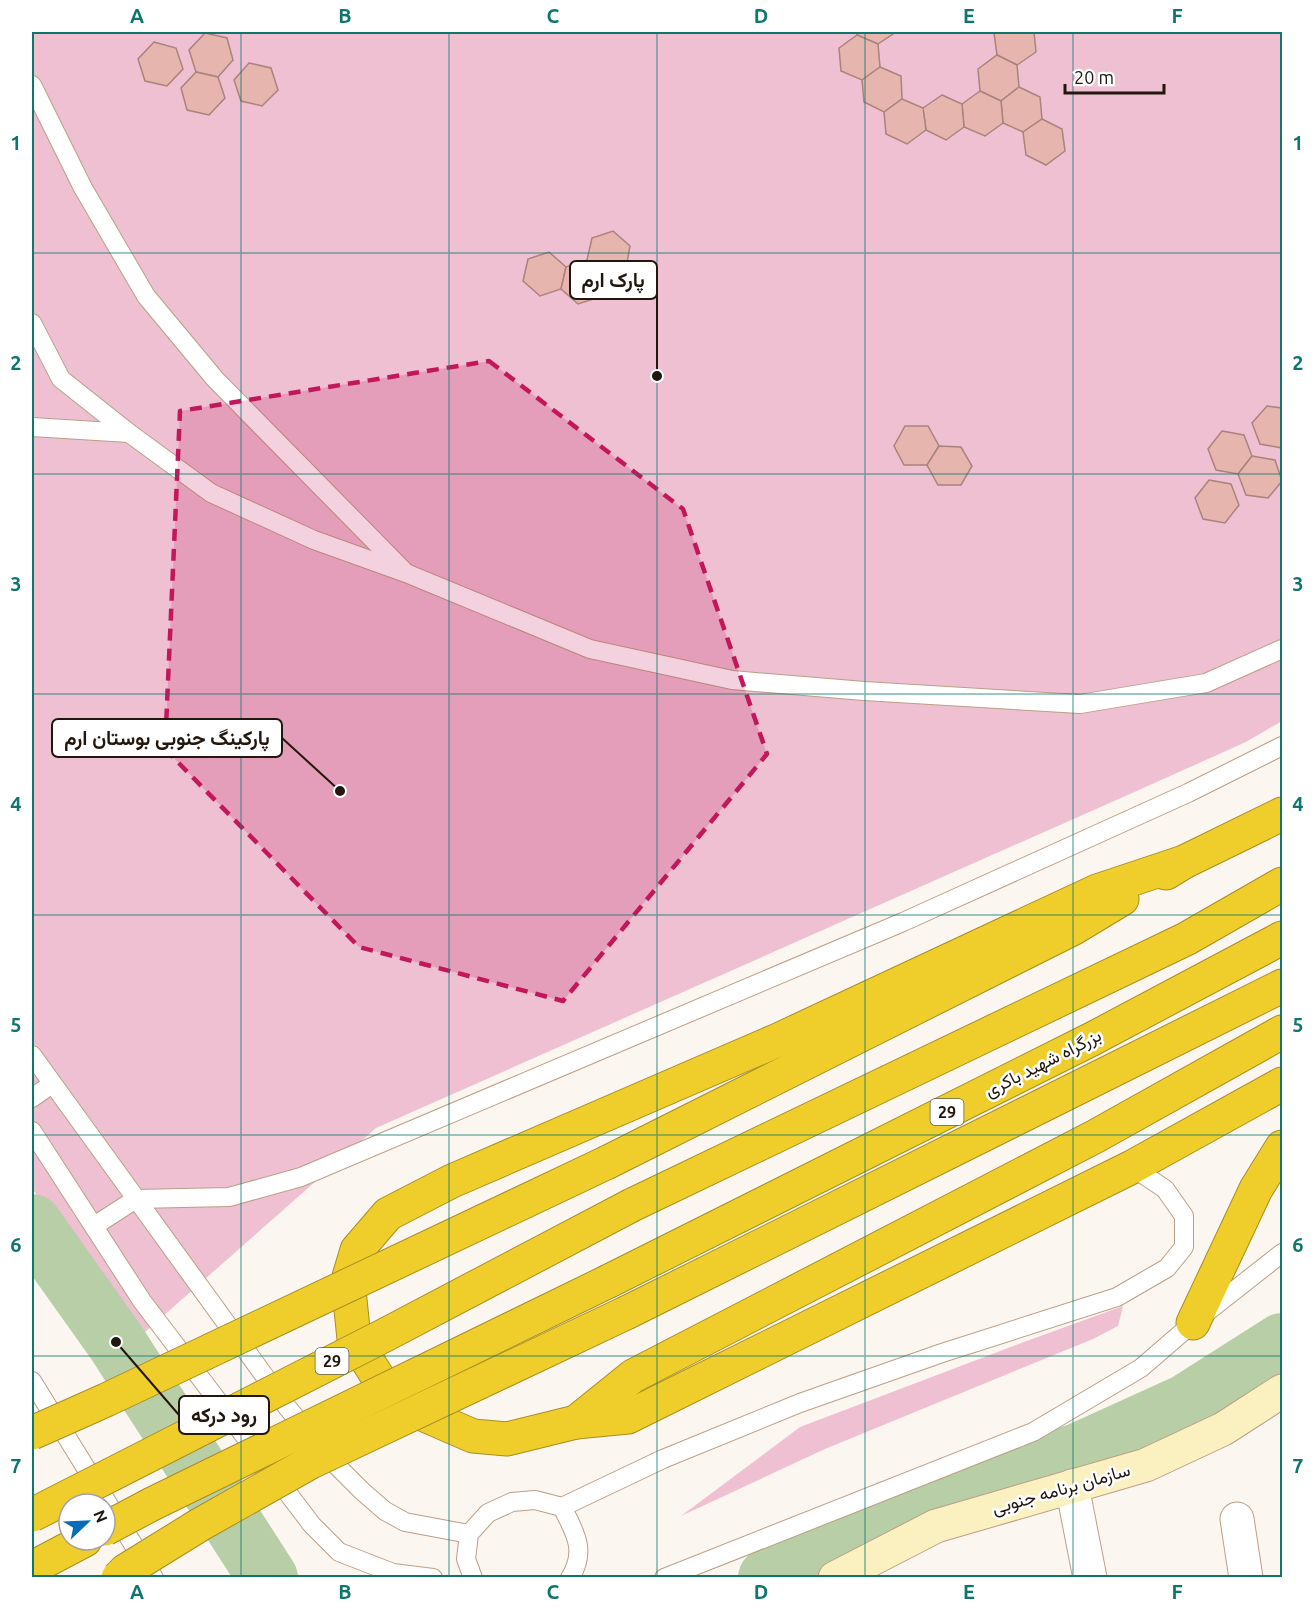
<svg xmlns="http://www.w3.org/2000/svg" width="1314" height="1609" viewBox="0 0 1314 1609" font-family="Ubuntu,Vazirmatn,sans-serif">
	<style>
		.green { fill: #eec0d2 }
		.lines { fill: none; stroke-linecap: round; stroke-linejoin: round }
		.river { stroke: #b8cea6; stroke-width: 60 }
		.building { fill: #e6b5ae; stroke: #a9837d; stroke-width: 1.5 }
		.lane-casing { stroke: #bb9f86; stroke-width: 20 }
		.street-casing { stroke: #bb9f86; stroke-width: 35 }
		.secondary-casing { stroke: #bb9f86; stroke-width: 35 }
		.highway-casing { stroke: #a78e22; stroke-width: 35 }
		.lane { stroke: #fff; stroke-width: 18 }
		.street { stroke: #fff; stroke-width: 33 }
		.secondary { stroke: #faf0c0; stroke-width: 33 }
		.highway { stroke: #efce2c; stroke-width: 33 }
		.highway-bridge-casing { stroke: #a78e22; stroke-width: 35; stroke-linecap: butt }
		.highway-bridge { stroke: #efce2c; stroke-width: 33 }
		.marked { fill: #c2185b; fill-opacity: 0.2; stroke: #c2185b; stroke-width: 4.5; stroke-dasharray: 12 8; stroke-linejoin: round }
		.grid { fill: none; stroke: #0f766e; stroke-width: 1.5; stroke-opacity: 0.55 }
		.labels { text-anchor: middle; stroke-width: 5; stroke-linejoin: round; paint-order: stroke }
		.shield { fill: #fff; stroke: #645d56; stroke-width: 1.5 }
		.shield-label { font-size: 16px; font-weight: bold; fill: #22170e }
		.street-label { font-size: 18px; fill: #22170e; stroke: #fff }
		.leader { fill: none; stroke: #22170e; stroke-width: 2 }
		.callout-dot { fill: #22170e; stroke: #fff; stroke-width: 2 }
		.callout { fill: #fff; stroke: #22170e; stroke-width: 2 }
		.callout-label { font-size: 20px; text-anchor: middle; font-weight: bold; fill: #22170e }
		.neatline { fill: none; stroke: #0f766e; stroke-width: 2 }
		.grid-label { font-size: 20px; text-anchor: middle; font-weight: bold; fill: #0f766e }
	</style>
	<rect width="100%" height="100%" fill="#fcf6f1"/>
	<g class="green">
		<path d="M32,32h1250v689l-36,21 -116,52 -754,334 -240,212 -104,-152z"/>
		<path d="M1123,1306l-5,20 -25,13 -268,110 -144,67 119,-89 224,-85z"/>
	</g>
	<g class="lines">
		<g class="river">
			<path d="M32,1224l84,118 152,236"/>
			<path d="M768,1578l63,-41 59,-27 55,-18 59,-14 74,-25 108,-49 96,-61"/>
		</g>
	</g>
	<g class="building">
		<path d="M857,32h39l-18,12 -21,-9z"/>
		<path d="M996,32h38l2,20 -19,13 -20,-10 -3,-22z"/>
		<path d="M205,33l22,5 6,22 -15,17 -22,-5 -7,-22z"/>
		<path d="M857,35l21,9 2,23 -18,13 -21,-9 -2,-23z"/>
		<path d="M154,42l22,6 7,21 -16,17 -22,-5 -7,-22z"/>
		<path d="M997,55l20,10 2,22 -18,14 -21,-10 -2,-22z"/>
		<path d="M249,63l22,5 7,22 -16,16 -21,-5 -7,-21z"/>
		<path d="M880,67l21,9 1,23 -18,13 -20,-10 -2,-22z"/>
		<path d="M196,72l22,5 7,21 -16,17 -22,-5 -6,-22z"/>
		<path d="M1019,87l21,10 2,22 -19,13 -20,-9 -2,-22z"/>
		<path d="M980,91l21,10 2,22 -18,13 -21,-9 -2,-23z"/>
		<path d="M942,95l20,9 2,23 -18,13 -20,-10 -3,-22z"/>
		<path d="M902,99l21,9 3,22 -19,14 -21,-10 -2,-22z"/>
		<path d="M1042,119l20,10 3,22 -19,14 -20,-10 -3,-23z"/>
		<path d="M613,231l17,15 -4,22 -22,7 -17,-15 5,-22z"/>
		<path d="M549,252l17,15 -5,22 -21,7 -17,-15 5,-22z"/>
		<path d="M587,260l17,15 -4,22 -22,7 -17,-15 5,-22z"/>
		<path d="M1267,406l15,2v40l-22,-4 -8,-21z"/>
		<path d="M905,426h23l11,20 -12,19h-23l-10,-19z"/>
		<path d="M1222,431l22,4 8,21 -14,18 -22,-4 -8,-21z"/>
		<path d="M939,446l22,1 11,19 -11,19h-23l-11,-20z"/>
		<path d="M1252,456l23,4 7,21 -14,17 -22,-3 -8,-21z"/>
		<path d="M1209,480l22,4 8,21 -14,18 -22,-4 -8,-21z"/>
	</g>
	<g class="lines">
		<defs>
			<g id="lane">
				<path d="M32,85l51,103 63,108 69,83 188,191"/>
				<path d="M32,323l29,56 68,54"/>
				<path d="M32,427l97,6 82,60 103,47 92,33 184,76 142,31 132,11 216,13 126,-21 76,-34"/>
				<path d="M32,1055l255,352 42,51 33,33 23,20 20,11 64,12"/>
				<path d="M32,1098l20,-14"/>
				<path d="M32,1131l110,170 170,224 27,27 54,21 40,5"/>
				<path d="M94,1226l42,-27 93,-2 72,-20 602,-255 285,-129 94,-47"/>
				<path d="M32,1381l122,197"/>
				<path d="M562,1507l101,-48 137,-56 142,-50 175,-56 50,-29 17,-21v-31l-19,-27 -33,-22"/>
				<path d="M473,1578l-7,-19 3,-25 19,-21 24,-11 23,-2 27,7c13,25 25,44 8,71"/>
				<path d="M664,1578l369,-146 108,-64 52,-45 89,-70"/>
			</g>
			<g id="street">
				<path d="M1072,1486l18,92"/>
				<path d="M1237,1519l9,59"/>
			</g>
			<path id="secondary" d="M835,1578l101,-52 210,-61 77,-36 59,-38"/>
			<g id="highway">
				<path d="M1184,862l-87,29 -319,149 -326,141 -64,33 -31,36 -9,30 6,59 30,48 36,26 53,23 34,3 69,-17 57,-46 463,-240 186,-104"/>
				<path d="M1166,873l18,-11 98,-48"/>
				<path d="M608,1162l466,-234 48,-29"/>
				<path d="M632,1205l554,-266 96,-55"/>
				<path d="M609,1281l483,-242 190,-101"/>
				<path d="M628,1312l654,-326"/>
				<path d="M1193,1323l63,-134 26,-42"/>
				<path d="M576,1422l52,-5 504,-250 150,-83"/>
				<path d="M32,1568l53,-28"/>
			</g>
		</defs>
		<use href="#lane" class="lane-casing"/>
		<use href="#street" class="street-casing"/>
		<use href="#secondary" class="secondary-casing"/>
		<use href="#highway" class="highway-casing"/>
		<use href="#lane" class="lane"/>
		<use href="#street" class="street"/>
		<use href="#secondary" class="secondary"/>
		<use href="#highway" class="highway"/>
		<defs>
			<g id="highway-bridge">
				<path d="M32,1433l74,-33 502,-238"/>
				<path d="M32,1515l353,-180 247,-130"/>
				<path d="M105,1529l47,-25 457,-223"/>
				<path d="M118,1578l7,-7 76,-47 110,-62 317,-150"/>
			</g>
		</defs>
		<use href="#highway-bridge" class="highway-bridge-casing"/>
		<use href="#highway-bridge" class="highway-bridge"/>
	</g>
	<path class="marked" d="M489,361l194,148 84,245 -204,247 -204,-54 -194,-198 15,-338z"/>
	<path class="grid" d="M241,32v1546M449,32v1546M657,32v1546M865,32v1546M1073,32v1546M32,253h1250M32,474h1250M32,694h1250M32,915h1250M32,1135h1250M32,1356h1250"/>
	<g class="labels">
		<g class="shield">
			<rect x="930.5" y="1099" width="33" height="26" rx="4.5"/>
			<rect x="315.5" y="1348" width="33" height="26" rx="4.5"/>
		</g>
		<g class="shield-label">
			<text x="947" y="1118">29</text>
			<text x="332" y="1367">29</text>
		</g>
		<g class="street-label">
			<text transform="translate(1043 1063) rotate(-27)" y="6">بزرگراه شهید باکری</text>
			<text transform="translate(1061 1489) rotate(-16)" y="6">سازمان برنامه جنوبی</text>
		</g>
	</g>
	<path class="leader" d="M657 376L657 280M340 791L282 738M116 1342L179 1415"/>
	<g class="callout-dot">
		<circle cx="657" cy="376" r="6"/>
		<circle cx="340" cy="791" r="6"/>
		<circle cx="116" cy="1342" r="6"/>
	</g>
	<g class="callout">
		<rect x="570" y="261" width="87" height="38" rx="6"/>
		<rect x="52" y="719" width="230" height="38" rx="6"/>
		<rect x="179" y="1396" width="90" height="38" rx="6"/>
	</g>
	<g class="callout-label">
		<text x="613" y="287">پارک ارم</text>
		<text x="167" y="745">پارکینگ جنوبی بوستان ارم</text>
		<text x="224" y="1422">رود درکه</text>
	</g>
	<rect width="1314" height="1609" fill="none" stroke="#ffffff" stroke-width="66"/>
	<g transform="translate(87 1522) rotate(67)"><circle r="28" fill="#ffffff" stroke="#a7a29f" stroke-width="1.5"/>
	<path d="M0-4.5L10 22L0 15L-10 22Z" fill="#056eba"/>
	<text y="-9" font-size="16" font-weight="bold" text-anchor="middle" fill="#22170e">N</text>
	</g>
	<path d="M1065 84v9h99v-9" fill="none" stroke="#22170e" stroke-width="3"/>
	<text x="1074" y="84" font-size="18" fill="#22170e" stroke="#ffffff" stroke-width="4.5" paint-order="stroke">20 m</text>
	<rect x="33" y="33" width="1248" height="1543" class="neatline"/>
	<g class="grid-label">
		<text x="137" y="23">A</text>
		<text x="345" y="23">B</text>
		<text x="553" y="23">C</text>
		<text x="761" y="23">D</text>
		<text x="969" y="23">E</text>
		<text x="1177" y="23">F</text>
		<text x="16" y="150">1</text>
		<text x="1298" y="150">1</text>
		<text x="16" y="370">2</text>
		<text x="1298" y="370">2</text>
		<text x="16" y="591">3</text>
		<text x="1298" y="591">3</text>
		<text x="16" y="811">4</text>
		<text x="1298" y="811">4</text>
		<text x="16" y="1032">5</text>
		<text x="1298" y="1032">5</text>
		<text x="16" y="1252">6</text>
		<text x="1298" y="1252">6</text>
		<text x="16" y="1473">7</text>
		<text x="1298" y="1473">7</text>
		<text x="137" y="1599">A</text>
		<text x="345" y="1599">B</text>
		<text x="553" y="1599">C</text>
		<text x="761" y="1599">D</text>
		<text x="969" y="1599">E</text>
		<text x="1177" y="1599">F</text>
	</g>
</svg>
